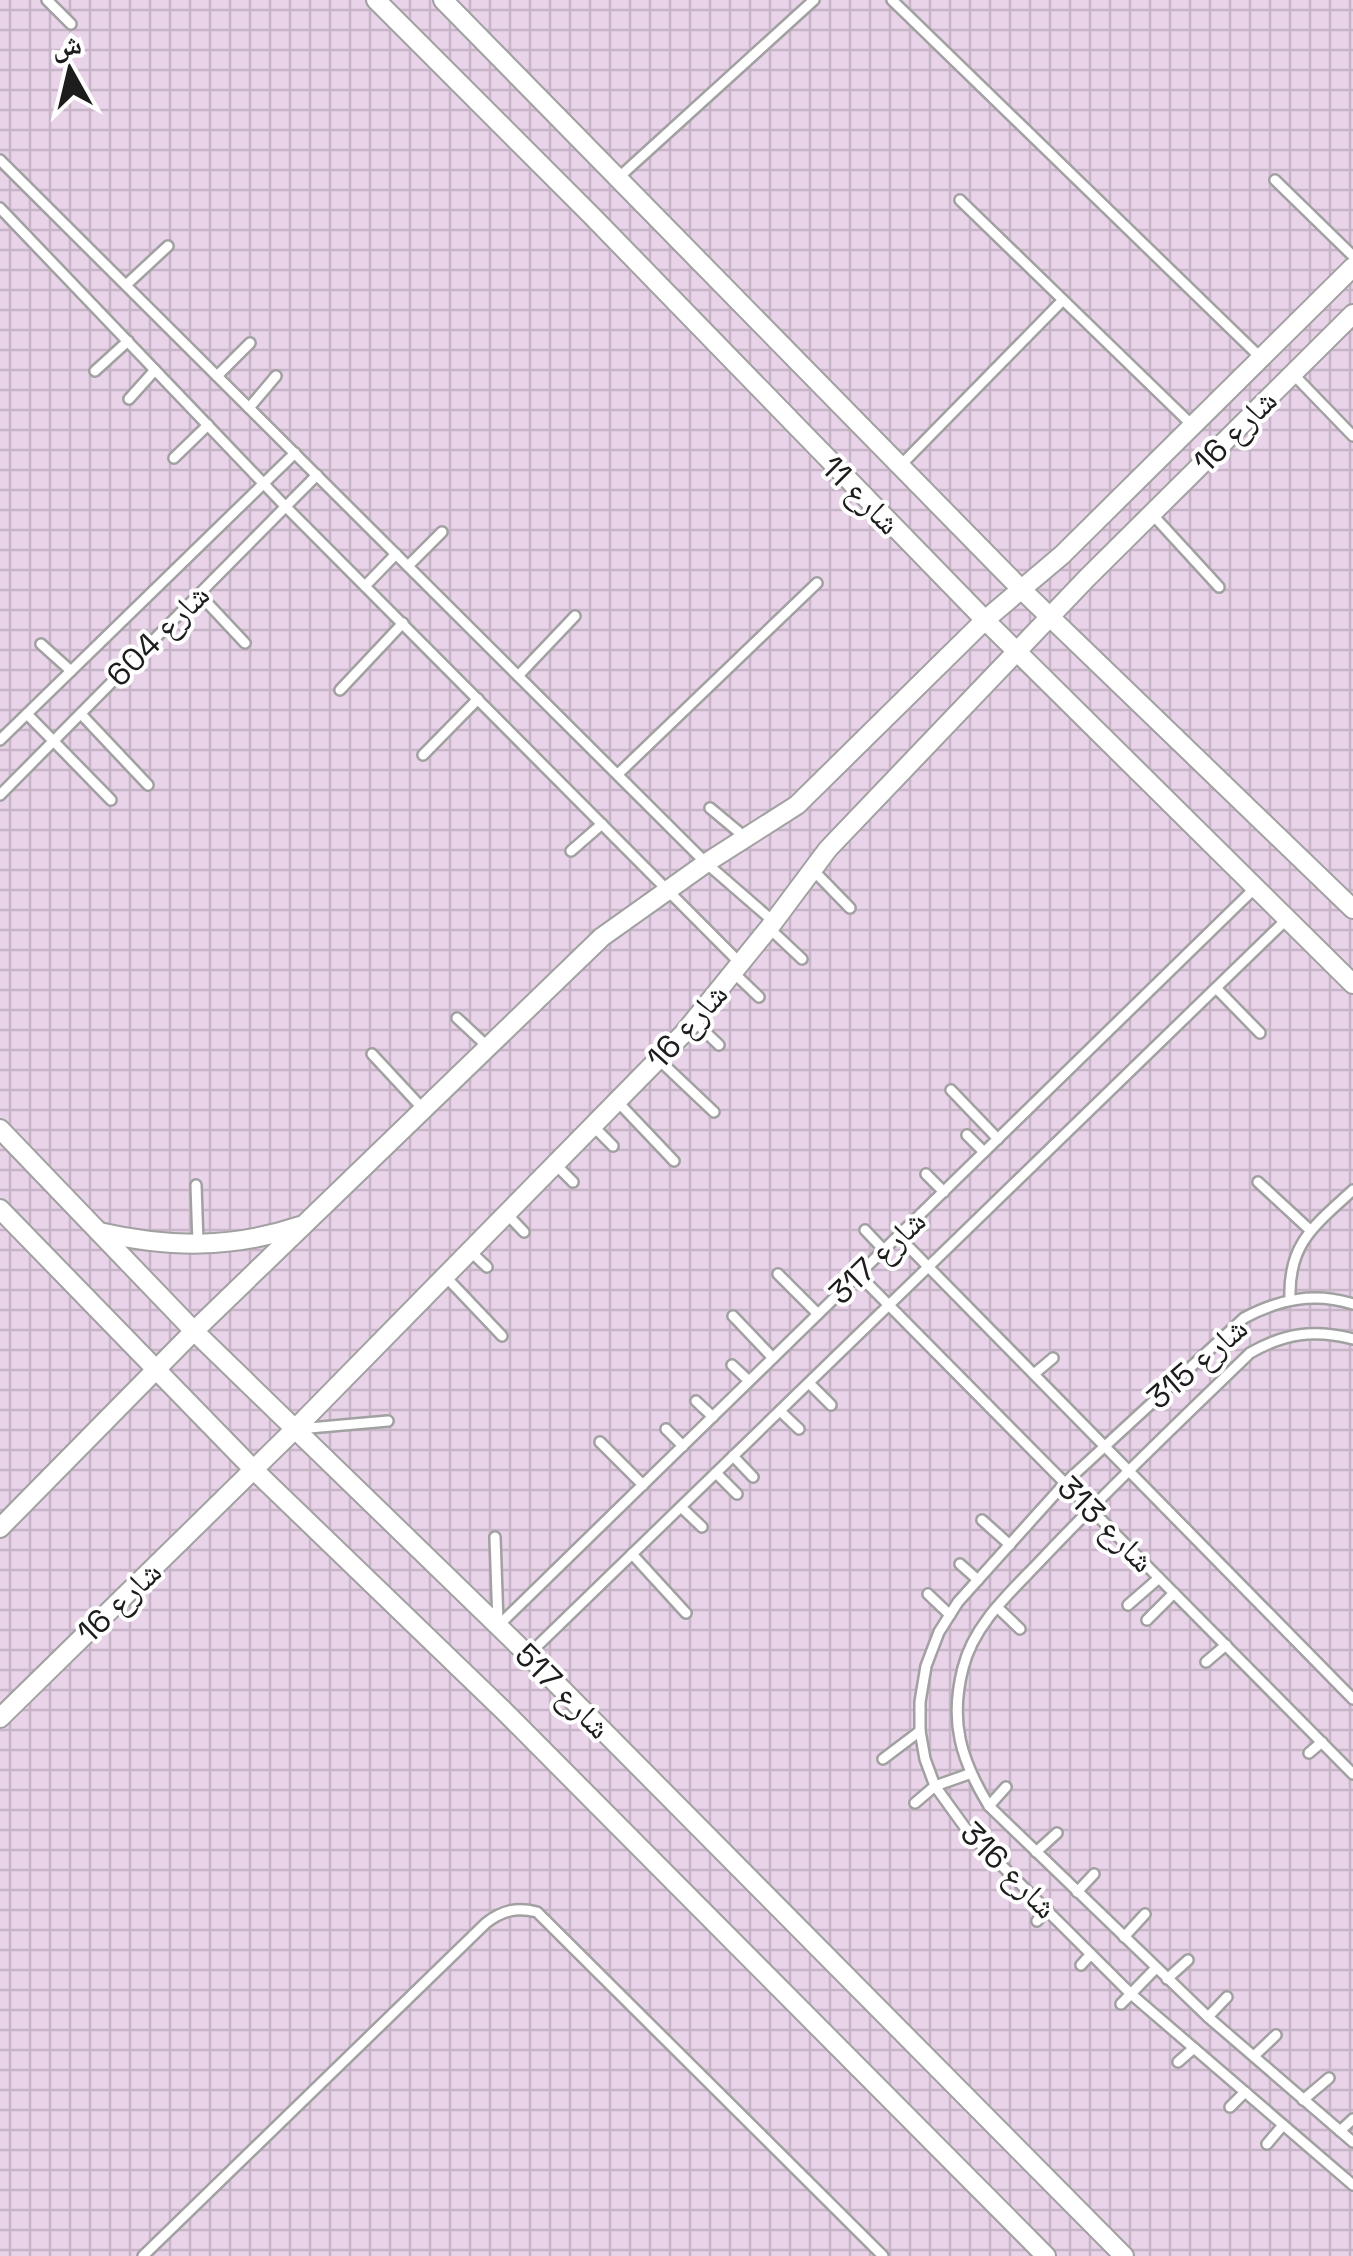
<svg xmlns="http://www.w3.org/2000/svg" width="1353" height="2256" viewBox="0 0 1353 2256" font-family="'Space Grotesk','Noto Naskh Arabic',sans-serif">
	<style>
		.industrial { fill: url(#industrial-grid) }
		.lines { fill: none; stroke-linecap: round; stroke-linejoin: round }
		.service-casing { stroke: #a1a1a1; stroke-width: 14 }
		.minor-casing { stroke: #a1a1a1; stroke-width: 22 }
		.service { stroke: #fff; stroke-width: 9 }
		.minor { stroke: #fff; stroke-width: 18 }
		.labels { text-anchor: middle; stroke-width: 8; stroke-linejoin: round; paint-order: stroke }
		.street-label { font-size: 32px; fill: #1d1d1d; stroke: #fff }
	</style>
	<defs>
		<pattern id="industrial-grid" width="8" height="8" patternUnits="userSpaceOnUse" patternTransform="scale(2.5)"><rect width="8" height="8" fill="#e8d3e8"/><path d="M0 4h8M4 0v8" fill="none" stroke="#c7b5c7"/></pattern>
	</defs>
	<rect width="100%" height="100%" fill="#efe8e2"/>
	<rect class="industrial" x="0" y="0" width="1353" height="2256"/>
	<g class="lines">
		<defs>
			<g id="service">
				<path d="M47,0l24,24"/>
				<path d="M892,0l369,358"/>
				<path d="M0,160l706,703 68,59"/>
				<path d="M617,179l197,-179"/>
				<path d="M1275,180l78,76"/>
				<path d="M960,200l233,226"/>
				<path d="M0,208l285,298 455,457"/>
				<path d="M126,285l42,-39"/>
				<path d="M95,371l33,-30"/>
				<path d="M1293,374l60,62"/>
				<path d="M217,376l33,-33"/>
				<path d="M129,399l26,-29"/>
				<path d="M249,408l27,-32"/>
				<path d="M174,458l34,-33"/>
				<path d="M902,464l161,-164"/>
				<path d="M1152,514l67,73"/>
				<path d="M408,566l34,-34"/>
				<path d="M365,586l31,-32"/>
				<path d="M199,594l46,49"/>
				<path d="M41,644l30,27"/>
				<path d="M518,676l57,-60"/>
				<path d="M340,690l63,-67"/>
				<path d="M27,714l84,86"/>
				<path d="M81,714l67,71"/>
				<path d="M0,740l295,-287"/>
				<path d="M423,755l55,-56"/>
				<path d="M618,774l199,-191"/>
				<path d="M0,795l317,-320"/>
				<path d="M710,808l36,30"/>
				<path d="M571,851l31,-27"/>
				<path d="M813,870l37,38"/>
				<path d="M769,928l33,31"/>
				<path d="M734,973l25,24"/>
				<path d="M1216,988l44,45"/>
				<path d="M457,1018l31,29"/>
				<path d="M694,1021l25,24"/>
				<path d="M372,1054l52,56"/>
				<path d="M658,1059l56,53"/>
				<path d="M951,1090l47,49"/>
				<path d="M617,1101l57,60"/>
				<path d="M593,1126l20,20"/>
				<path d="M967,1135l17,17"/>
				<path d="M555,1164l18,18"/>
				<path d="M926,1174l18,18"/>
				<path d="M1258,1182l52,48"/>
				<path d="M196,1185l2,58"/>
				<path d="M507,1214l17,18"/>
				<path d="M865,1230l19,20"/>
				<path d="M898,1236l455,463"/>
				<path d="M470,1251l17,16"/>
				<path d="M778,1274l40,40"/>
				<path d="M859,1275l494,499"/>
				<path d="M445,1276l57,60"/>
				<path d="M1290,1299c-2,-56 25,-74 63,-109"/>
				<path d="M1353,1304c-39,-12 -73,-5 -109,14l-179,165 -107,119 -19,30 -13,34 -6,36v29l5,28 10,27 34,47 162,161 222,191"/>
				<path d="M733,1316l40,42"/>
				<path d="M1353,1339c-39,-10 -68,-6 -103,14 -70,68 -140,134 -207,205 -30,32 -69,65 -80,110 -14,54 -2,92 26,138l219,211 145,125"/>
				<path d="M732,1365l17,16"/>
				<path d="M1034,1374l19,-16"/>
				<path d="M809,1383l22,22"/>
				<path d="M696,1401l17,16"/>
				<path d="M780,1411l19,18"/>
				<path d="M298,1429l90,-8"/>
				<path d="M666,1429l17,17"/>
				<path d="M600,1442l43,43"/>
				<path d="M733,1456l20,21"/>
				<path d="M716,1473l21,21"/>
				<path d="M681,1507l21,20"/>
				<path d="M982,1520l28,25"/>
				<path d="M495,1537l3,86"/>
				<path d="M632,1554l54,59"/>
				<path d="M960,1564l18,16"/>
				<path d="M928,1594l22,21"/>
				<path d="M1128,1605l31,-27"/>
				<path d="M997,1607l23,22"/>
				<path d="M1147,1620l27,-27"/>
				<path d="M499,1625l757,-738"/>
				<path d="M528,1655l759,-736"/>
				<path d="M1206,1662l20,-17"/>
				<path d="M1309,1753l13,-11"/>
				<path d="M883,1759l37,-28"/>
				<path d="M915,1803l20,-17 34,-12"/>
				<path d="M989,1806l17,-19"/>
				<path d="M1036,1852l21,-19"/>
				<path d="M1077,1892l17,-18"/>
				<path d="M1037,1921l10,-12"/>
				<path d="M1124,1937l21,-23"/>
				<path d="M1081,1965l10,-11"/>
				<path d="M1167,1979l21,-19"/>
				<path d="M1121,2004l35,-36"/>
				<path d="M1208,2017l19,-20"/>
				<path d="M1254,2056l22,-21"/>
				<path d="M1178,2062l16,-14"/>
				<path d="M1303,2100l26,-22"/>
				<path d="M1230,2107l15,-15"/>
				<path d="M1340,2131l13,-12"/>
				<path d="M1267,2144l16,-19"/>
				<path d="M143,2256l343,-333c17,-13 31,-16 51,-11l346,344"/>
			</g>
			<g id="minor">
				<path d="M376,0l216,216 393,404 368,364"/>
				<path d="M443,0l578,589 332,320"/>
				<path d="M0,1129l194,202 334,324 596,601"/>
				<path d="M0,1209l254,261 249,240 543,546"/>
				<path d="M99,1232c71,16 132,17 201,-6"/>
				<path d="M0,1528l194,-197 408,-394 104,-74 91,-58 188,-185 77,-65 291,-288"/>
				<path d="M0,1718l295,-289 388,-395 86,-106 59,-79 259,-271 266,-264"/>
			</g>
		</defs>
		<use href="#service" class="service-casing"/>
		<use href="#minor" class="minor-casing"/>
		<use href="#service" class="service"/>
		<use href="#minor" class="minor"/>
	</g>
	<g class="labels">
		<g class="street-label">
			<text transform="translate(1235 431) rotate(-45)" y="11">شارع 16</text>
			<text transform="translate(861 495) rotate(45)" y="11">شارع 11</text>
			<text transform="translate(158 635) rotate(-45)" y="11">شارع 604</text>
			<text transform="translate(687 1026) rotate(-48)" y="11">شارع 16</text>
			<text transform="translate(877 1257) rotate(-44)" y="11">شارع 317</text>
			<text transform="translate(1197 1363) rotate(-41)" y="11">شارع 315</text>
			<text transform="translate(1106 1524) rotate(45)" y="11">شارع 313</text>
			<text transform="translate(119 1602) rotate(-44)" y="11">شارع 16</text>
			<text transform="translate(563 1691) rotate(45)" y="11">شارع 517</text>
			<text transform="translate(1009 1870) rotate(45)" y="11">شارع 316</text>
		</g>
	</g>
	<g transform="translate(70 70) rotate(352)" stroke="#ffffff" stroke-width="8" paint-order="stroke">
	<path d="M0-8L18 38L0 25L-18 38Z" fill="#1d1d1d"/>
	<text y="-15" font-size="28" font-weight="bold" text-anchor="middle" fill="#1d1d1d">ش</text>
	</g>
</svg>
